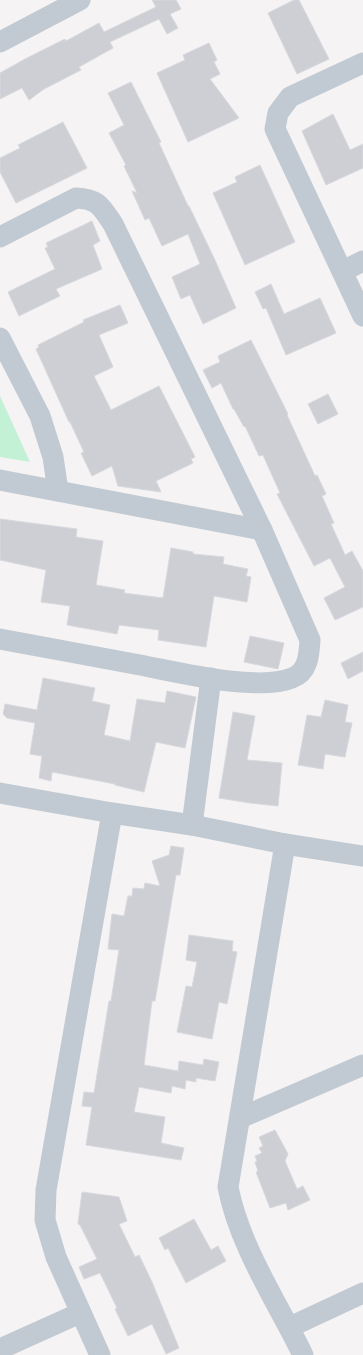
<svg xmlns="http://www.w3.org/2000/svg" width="363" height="1355" viewBox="0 0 363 1355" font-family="Poppins,sans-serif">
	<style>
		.green { fill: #c3f1d5 }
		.building { fill: #cdcfd5; stroke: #d7d9de }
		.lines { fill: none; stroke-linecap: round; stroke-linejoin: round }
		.minor { stroke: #c1cad2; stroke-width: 21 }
	</style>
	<rect width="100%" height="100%" fill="#f5f3f3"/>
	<path class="green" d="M0,396l30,66 -30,-5z"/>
	<g class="building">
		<path d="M152,0h24l5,9 -11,5 8,14 -11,6 -8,-15 -49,23 3,6 -34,19 2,3 -37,19 -15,11 -7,-12 -22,11v-26l25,-14 40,-20 1,2 33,-18 5,9 52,-25z"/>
		<path d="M294,0h5l30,59 -32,15 -29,-61z"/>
		<path d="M209,43l8,17 -3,2 6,12 -10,5 29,39 -51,24 -31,-69 28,-13 -2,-5z"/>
		<path d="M131,82l30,60 -2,1 29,63h1l25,52 22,50 -33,16 -13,-29 -9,4 -9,-22 28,-13 -12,-30 -26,12 -13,-28 -4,2 -13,-29 5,2 -13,-27 2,-1 -17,-32 15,-8 -16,-32z"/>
		<path d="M333,114l17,36 13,-6v24l-37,17 -24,-54z"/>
		<path d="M63,122l24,46 -71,35 -16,-31v-14l20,-10 -2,-3z"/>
		<path d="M260,165l35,77 -50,23 -32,-72 24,-11 -2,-5z"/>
		<path d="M92,221l8,20 -7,4 9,24 -46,20 4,7 -41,20 -11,-24 47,-23 -10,-21 3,-1 -2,-4z"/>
		<path d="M271,284l13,30 36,-16 16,35 -50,22 -20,-47 -3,1 -8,-17z"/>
		<path d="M120,305l8,18 -29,12 14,32 -19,9 17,34 48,-24 36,71 -4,2 2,4 -37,18 5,11 -43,-6 -6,-20 -20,10 -11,-23 3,-1 -14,-30h-1l-33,-73 3,-2 -1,-2 46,-23 -1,-2z"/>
		<path d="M251,340l37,74 -1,1 28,61 2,-1 9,19 -4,2 12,27 -3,1 14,31 7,-4 11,20v36l-28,13 -11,-22 21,-11 -15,-29 -16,8 -37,-72 3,-1 -17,-38 -4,1 -14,-30 -1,1 -10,-18h-1l-12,-26 -9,5 -9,-18 17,-8 -2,-6z"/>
		<path d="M328,394l10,20 -20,10 -10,-20z"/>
		<path d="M0,519l77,10 -1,8 27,4 -7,44 29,5 -1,3 39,5 8,-50 22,4v2l31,3 -1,7 25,5 -2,7 5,1 -4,25 -33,-6 -8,51 -48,-7 1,-10 -40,-5 -2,9 -50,-9 3,-19 -29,-4 5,-32 -46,-10z"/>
		<path d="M250,636l34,7 -6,26 -34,-7z"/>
		<path d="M363,652v19l-15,8 -7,-16z"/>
		<path d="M43,678l52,10 -3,13 18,4 -6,30 26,6 7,-42 28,4 2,-12 29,6 -11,51 -29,-6 -12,50 -29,-7v-1l-63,-12 -1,9 -12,-3 3,-22 -12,-2 5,-31 -28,-5 -4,-4 2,-10 32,6z"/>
		<path d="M325,700l23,5 -3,17 7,1 -7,34 -20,-3 -2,15 -25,-4 9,-50 14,2z"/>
		<path d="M233,712l22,4 -8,44 35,3 -4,43 -28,-3 -31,-5z"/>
		<path d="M171,846l13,2 -4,27h-4l-21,126h-3l-8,64 34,6 1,-10 24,4 1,-6 15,3 -4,19 -19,-3v4l-10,-2 -1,9 -13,-3 -1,7 -32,-6 -5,25 31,5 -4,26 23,5 -3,12 -95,-15 6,-38 -10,-1 2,-14 10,1 15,-92h2l8,-51 -11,-1 4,-35 12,2 4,-20h4l1,-8 11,1 1,-6 15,3 -8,-25 17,-6z"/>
		<path d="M189,935l44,6 -1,10 5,1 -10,52 -8,-2 -7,37 -35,-7 9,-46 6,1 5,-25 -11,-2z"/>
		<path d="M275,1130l13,24 -3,7 12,28 6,-3 7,14 -22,10 -2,-7 -16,5 -14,-36 2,-1 -3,-9 2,-1 -2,-5 7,-3 -3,-5 4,-2 -4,-9z"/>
		<path d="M82,1192l37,5 8,24 -8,3 16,33 4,-2 13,27 27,66 -13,6 -14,-30 -24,12 -13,-27 2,-1 -17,-35 -16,6 -5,-12 18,-8 -17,-34 -2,-1z"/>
		<path d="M194,1219l17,31 7,-4 8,15 -40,22 -18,-35 -3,2 -6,-12z"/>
	</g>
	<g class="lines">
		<g class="minor">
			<path d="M0,42l80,-42"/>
			<path d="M363,63l-73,34 -12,16 -3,16 88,187"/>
			<path d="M0,237l76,-39c23,1 25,9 37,26l149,306 48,110c-1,16 -2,32 -18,38 -34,14 -115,-6 -152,-13 -47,-9 -93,-17 -140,-26"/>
			<path d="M343,271l20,-10"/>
			<path d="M0,338l40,78 13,41 5,34"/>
			<path d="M0,480l262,50"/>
			<path d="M0,793l112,20 80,12 93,19 78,12"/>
			<path d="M192,825l19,-147"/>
			<path d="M285,844l-57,343c11,58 49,115 75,168"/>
			<path d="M240,1118l123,-53"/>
			<path d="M290,1327l73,-34"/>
			<path d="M0,1349l80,-36"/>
			<path d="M100,1355l-44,-98 -11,-37 1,-30 66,-377"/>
		</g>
	</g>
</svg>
